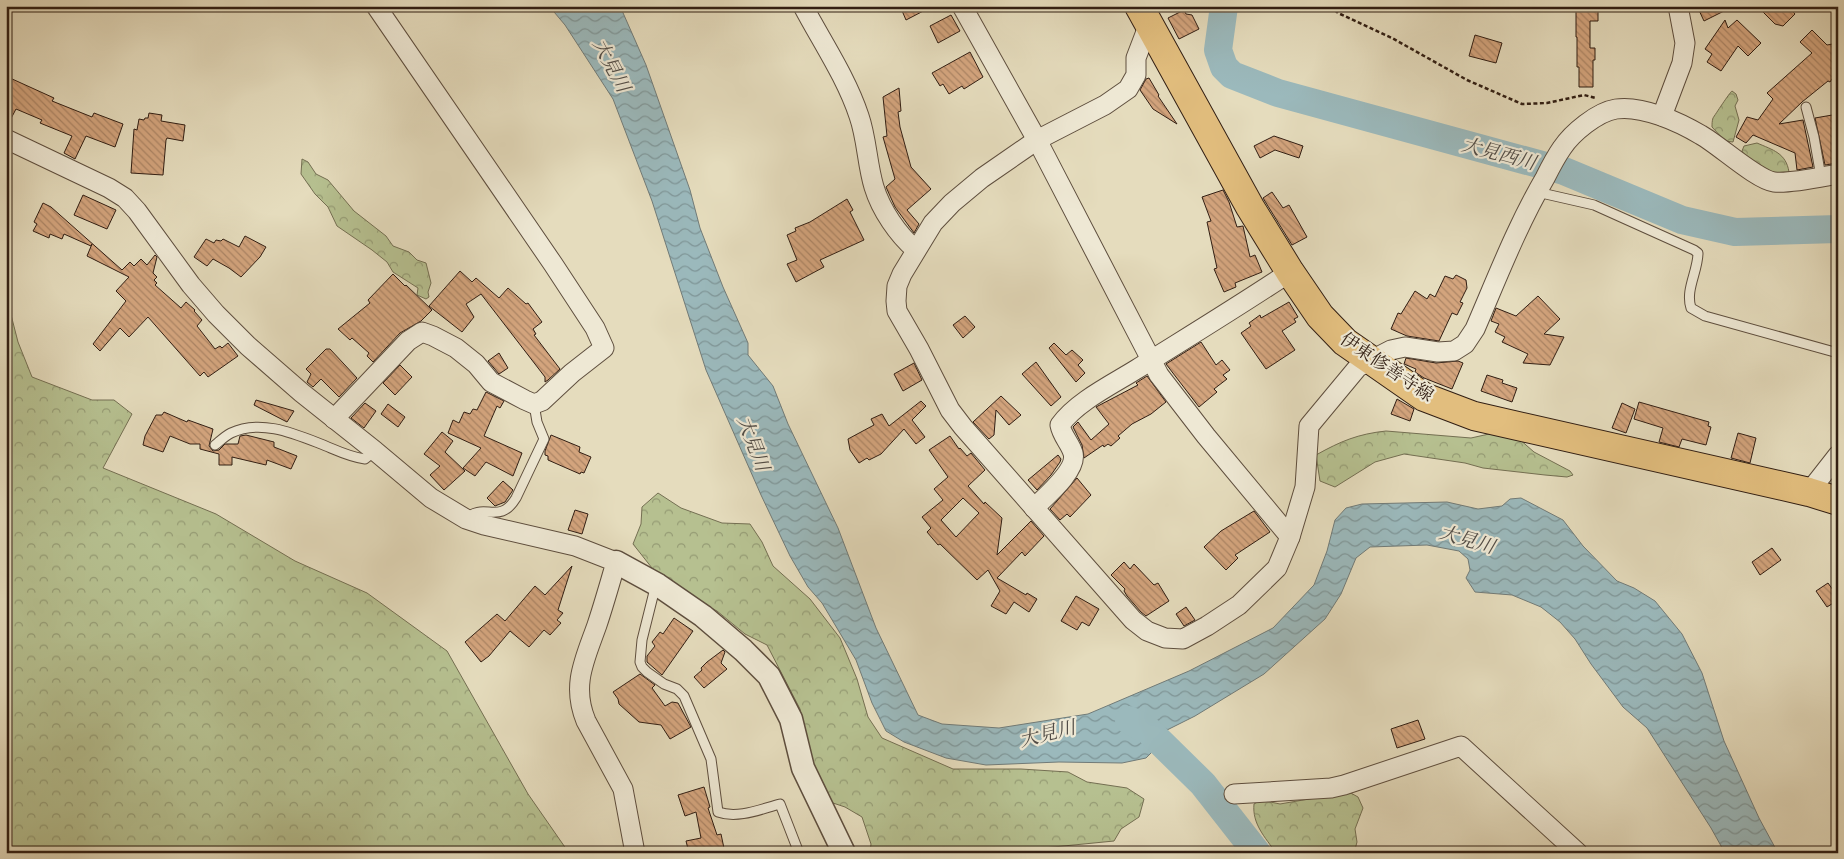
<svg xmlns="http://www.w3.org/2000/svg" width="1844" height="859" viewBox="0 0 1844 859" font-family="'Old Standard TT','Noto Serif JP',serif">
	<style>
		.forest { fill: url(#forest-crowns); stroke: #746f52 }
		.water { fill: url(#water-waves); stroke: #717b78 }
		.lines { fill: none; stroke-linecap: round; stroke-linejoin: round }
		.river { stroke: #9bb9bc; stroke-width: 28 }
		.building { fill: url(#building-back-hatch); stroke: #311e13; fill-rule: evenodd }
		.service-casing { stroke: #5e4e3e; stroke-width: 11 }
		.minor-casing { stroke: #5e4e3e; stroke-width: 21 }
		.tertiary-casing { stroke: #5e4e3e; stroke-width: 25 }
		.primary-casing { stroke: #311e13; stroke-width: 30 }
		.path { stroke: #311e13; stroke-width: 2.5; stroke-dasharray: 4 2.5; stroke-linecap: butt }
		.service { stroke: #eee8d4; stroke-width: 9 }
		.minor { stroke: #eee8d4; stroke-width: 19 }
		.tertiary { stroke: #eee8d4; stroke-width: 22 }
		.primary { stroke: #e2be7e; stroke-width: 28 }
		.labels { text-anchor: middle; stroke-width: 4.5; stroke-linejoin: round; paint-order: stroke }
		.street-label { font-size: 18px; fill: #311e13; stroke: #eee8d4 }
		.water-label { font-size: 19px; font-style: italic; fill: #514c46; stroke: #eee8d4 }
	</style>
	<defs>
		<pattern id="forest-crowns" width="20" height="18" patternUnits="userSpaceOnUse" patternTransform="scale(1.25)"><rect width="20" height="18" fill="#b6c090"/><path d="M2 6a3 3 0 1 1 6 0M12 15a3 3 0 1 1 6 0" fill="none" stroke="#959b74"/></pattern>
		<pattern id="water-waves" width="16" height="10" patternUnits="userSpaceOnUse" patternTransform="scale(1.25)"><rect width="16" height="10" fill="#9bb9bc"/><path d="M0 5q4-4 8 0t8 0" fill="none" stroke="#7f9698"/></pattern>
		<pattern id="building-back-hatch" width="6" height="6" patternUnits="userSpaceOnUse" patternTransform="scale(1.25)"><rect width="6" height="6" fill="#d3a47d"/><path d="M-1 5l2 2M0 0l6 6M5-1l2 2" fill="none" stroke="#ac8565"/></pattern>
	</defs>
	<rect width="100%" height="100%" fill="#e5dcbd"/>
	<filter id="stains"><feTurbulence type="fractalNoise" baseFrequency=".004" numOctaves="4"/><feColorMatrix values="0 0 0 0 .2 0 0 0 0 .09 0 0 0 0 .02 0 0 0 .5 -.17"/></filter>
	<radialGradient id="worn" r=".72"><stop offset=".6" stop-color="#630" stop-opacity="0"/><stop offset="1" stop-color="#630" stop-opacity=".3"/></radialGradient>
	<g class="forest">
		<path d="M1732,91l4,3 2,6 -3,6 4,14 -6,22 -8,-1 -13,-14c0,-3 0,-6 1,-9 2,-3 17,-26 19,-27z"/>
		<path d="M1757,143c16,7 29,10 32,29 -14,4 -23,-2 -35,-10 -5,-4 -9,-5 -12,-11l2,-5z"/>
		<path d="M302,159l6,3 8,12 12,6 26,31 32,25 7,10 16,6 8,8 9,3 5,20 -3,9 1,5 -3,2 -9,-4 1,-7 -25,-16 -6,-10 -15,-12 -35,-24 -9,-19 -13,-13 -14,-20z"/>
		<path d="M6,306l3,1 9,35 14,35 60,23h22l18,14 -29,54 113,46 79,47 72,32 80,58 81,143 41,59h-563z"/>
		<path d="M1386,431l85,7 27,-6 20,6 16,14 36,19 3,4 -6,2 -22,-2 -62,-7 -18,-5 -61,-9 -29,8 -40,25 -15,-6 -4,-26c25,-14 42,-21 70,-24z"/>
		<path d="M658,493l23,15 41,15 28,1 12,18 11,24 37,33 30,39 17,41 11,38 14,21 71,31h68l47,3 19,10 40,6 17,11 -5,18 -18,12 -7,12 -81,8 -6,4h-157l1,-9 -9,-27 -17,-10 -15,-5 -10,-25 -10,-12 -10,-56 -33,-64 -22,-11 -28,-23 -39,-20 -26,-23 -19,-24 8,-20 1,-17z"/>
		<path d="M1349,792l9,5 5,11 -8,21 2,13 -3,11h-78c-11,-16 -24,-29 -22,-49l7,-4 19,4z"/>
	</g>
	<path class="water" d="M549,6h71l26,59 44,125 10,38 23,59 25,56v12l25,31 15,38 50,104 38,100 42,87 24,9 57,4 89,-14 101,-43 84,-43 41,-43 13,-34 8,-31 11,-12 16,-4 85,-2 31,7 24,-3 8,-7 11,-1 42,22 20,26 34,35 17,7 21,13 27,33 20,39 22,68 35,77 19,35h-53l-14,-25 -64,-100 -24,-21 -32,-43 -16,-25 -15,-17 -19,-15 -29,-12 -37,-3 -9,-14 4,-8 -2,-11 -9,-8 -32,-6 -57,2 -14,11 -15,36 -16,25 -61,55 -69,42 -30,15 -13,21 -6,6 -24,5 -63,-1 -73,3 -40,-7 -42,-16 -18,-11 -14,-28 -16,-43 -34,-57 -14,-16 -18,-31 -29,-61 -55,-125 -54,-169 -39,-102 -48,-74z"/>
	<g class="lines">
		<g class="river">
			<path d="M1224,6l-6,44 6,17 8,8 46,18 286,78 118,49 53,12 103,-3"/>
			<path d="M1129,720l20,11 54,53 54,69"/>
		</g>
	</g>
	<g class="building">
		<path d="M900,6h33l-27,14z"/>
		<path d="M1576,6h22v15h-8v27h5v12h-2v27h-14v-20h-2v-30h-1z"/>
		<path d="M1697,6h37l-30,15z"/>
		<path d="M1757,6h31l7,8 -12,12 -8,-2z"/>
		<path d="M1184,10l2,4 6,1 7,14 -20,10 -11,-21z"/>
		<path d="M951,15l9,16 -22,12 -8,-17z"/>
		<path d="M1725,20l3,8 9,-8 24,23 -13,13 -10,-10 -17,25 -14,-9 5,-8 -7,-5z"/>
		<path d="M1812,30l15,15 11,-2v27l-8,12 -2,-1 -26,21 -23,22 24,-4 10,47 -16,3 -2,-17 -42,-18 -7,8 -10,-6 11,-20 11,3 15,-21 -6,-6 45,-40 -12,-11z"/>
		<path d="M1475,35l27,8 -6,20 -27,-7z"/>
		<path d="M970,52l13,25 -19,12 -2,-3 -13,8 -6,-10 -3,2 -8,-13z"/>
		<path d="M10,78l44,20 -2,3 40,16 2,-4 29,11 -8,23 -29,-11 -11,23 -11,-6 8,-17 -32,-13 2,-3 -26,-11 -10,19v-42z"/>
		<path d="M1149,78l10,17 -1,1 19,28 -24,-15 -13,-19 6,-11z"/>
		<path d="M899,88l2,23 -3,1 2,15 11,40 20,22 -24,21 12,14 -5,9 -19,-26 -9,-20 9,-8 -12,-42 4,-1 -4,-39z"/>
		<path d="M149,113l13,2 -1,6 24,4 -2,16 -16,-3 -1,2 -3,35 -32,-2 3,-44 3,1 2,-11 5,1 1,-2h3z"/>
		<path d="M1838,114v49l-13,2 -10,-47z"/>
		<path d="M1274,136l29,10 -4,12 -24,-8 -15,8 -6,-12z"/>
		<path d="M1223,190l6,12 8,25 6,-1 7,31 5,-2 7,17 -27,11 1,4 -12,5 -10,-23 3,-1 -10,-46 4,-1 -9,-24z"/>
		<path d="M1272,192l11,16 6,-3 18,32 -15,8 -29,-47z"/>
		<path d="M83,195l33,15 -9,19 -33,-14z"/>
		<path d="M847,199l6,11 -3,2 14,28 -44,20 4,7 -28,15 -9,-18 10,-4 -10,-25 9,-4 -1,-3 15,-6z"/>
		<path d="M43,203l8,4 71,63 8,-8 4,4 7,-7 6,6 8,-10 2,2 -4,16 4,4 -3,3 3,3 -2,2 26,23 5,-6 9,8 -1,1 8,9 -5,6 18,23 5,-3 2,2 6,-5 10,13 -30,21 -4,-5 -4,4 -52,-59 -19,20 -9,-9 -20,23 -7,-7 33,-43 -10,-10 13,-14 -42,-21 5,-12 -1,2 -27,-12 -2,5 -12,-5 -1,4 -16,-7 4,-7 -3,-2z"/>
		<path d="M245,236l21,11 -6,10 -19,20 -12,-9 -16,-9 -6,7 -13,-9 12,-18 8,4 2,-3 5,1 2,-2 16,8z"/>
		<path d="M460,271l12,11 4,-4 23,20 9,-10 18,16 2,-1 14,19 -9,7 3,5 -2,1 26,34 -12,11 -3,2v-5l-64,-83 -15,10 8,13 -12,15 -33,-26z"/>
		<path d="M393,274l12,12 1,-1 26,25 -11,11 -21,12 -27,29 -6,-6 2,-3 -17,-15 -2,2 -12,-11 32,-26 -2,-3z"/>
		<path d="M1456,275l10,5 1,8 -7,14 3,1 -6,12 -5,-2 -13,28 -32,-5 -16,-7 7,-16 3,1 14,-23 12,8 3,-5 5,3 10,-21 8,3z"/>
		<path d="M1538,296l22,23 -16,15 20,3 -14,28 -27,-2 5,-9 -26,-12 3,-5 -10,-5 4,-8 -8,-3 5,-13 20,8z"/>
		<path d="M1289,302l9,15 -4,2 2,3 -14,9 13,19 -29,19 -25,-36 10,-7 -2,-3 11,-8 1,3z"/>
		<path d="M965,316l10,11 -12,11 -10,-13z"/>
		<path d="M1201,342l15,23 6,-5 8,10 -7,5 4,4 -13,10 3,3 -18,15 -33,-43z"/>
		<path d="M1054,343l12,12 6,-5 11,10 -5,5 7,8 -9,9 -27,-34z"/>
		<path d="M326,349h4l27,29 -18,19 -18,-18 -8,8 -6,-5 4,-8 -5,-5z"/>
		<path d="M499,353l9,15 -9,6 -11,-13z"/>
		<path d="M1406,358l30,5 22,-2 5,2 -11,26 -28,-11 -9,-6 1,-3 -12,-5z"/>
		<path d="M1036,362l25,35 -10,9 -29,-32z"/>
		<path d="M914,363l8,17 -19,11 -9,-17z"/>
		<path d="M400,365l12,12 -17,18 -12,-12z"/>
		<path d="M1487,375l16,5 -1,3 15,5 -5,14 -31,-11z"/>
		<path d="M1147,376l19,26 -15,12 -19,10 -14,12 2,2 -9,8 -3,-2 -4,3 -1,-2 -19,13 -2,-13 -9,-18 5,-5 13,18 18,-16 -13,-17 42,-22 -2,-2z"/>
		<path d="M486,392l18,9 -4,7 -3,-2 -13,30 38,17 -9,23 -27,-14 -11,14 -12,-8 18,-20 -33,-15 5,-13 6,3 5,-11 6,2 3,-5 4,1z"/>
		<path d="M1001,396l20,19 -12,10 -13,-15 -2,25 -5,4 -16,-17z"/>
		<path d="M1397,399l17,10 -4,12 -19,-7z"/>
		<path d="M256,400l38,11 -7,11 -33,-17z"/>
		<path d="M921,401l5,5 -14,14 13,17 -9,7 -12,-15 -23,25 -12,6 -2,-2 -8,5 -9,-13 -2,-11 26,-14 -3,-6 11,-5 7,12z"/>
		<path d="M1639,402l70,20 -1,4 3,1 -5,18 -24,-6 -3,8 -20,-5 4,-14 -29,-9z"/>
		<path d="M365,403l11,8 -12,17 -13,-10z"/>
		<path d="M1622,403l13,6 -9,24 -14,-5z"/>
		<path d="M388,404l17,13 -7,10 -17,-13z"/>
		<path d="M164,412l23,10 1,-2 25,9 -4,17 4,5 6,-1 6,-6h13l2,-8 6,-1 28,7v5l23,9 -6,13 -24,-9 -1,5 -34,-8v8h-13v-11l-19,-5v-5h-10l-20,-8 -7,16 -20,-7 2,-9 11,-21h6z"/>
		<path d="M442,432l11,9 -8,11 20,19 -21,19 -14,-15 10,-9 -16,-12z"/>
		<path d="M1738,433l18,5 -6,25 -19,-5z"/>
		<path d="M551,435l29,12 -1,5 12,5 -7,16 -3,-1 -1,2 -32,-14v-4l-3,-1v-4z"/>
		<path d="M950,436l9,13 1,-1 7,8 4,-3 14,17 -17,16 16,18 1,-2 17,16 -5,37 34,-34 13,15 -19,20 -3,-4 -25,26 29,17 1,-2 10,6 -8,13 -15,-10 -8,12 -15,-8 9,-15 -12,-21 -11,10 -37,-36 -2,1 -11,-13 4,-4 -9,-11 21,-17 -9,-11 14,-12 -19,-27zM963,498l16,15 -23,24 -15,-17z"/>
		<path d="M1058,455l3,4 -1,3 -9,13 -14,15 -9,-10z"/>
		<path d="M1077,478l14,17 -21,22 -3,-3 -7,6 -10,-11z"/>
		<path d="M503,481l10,9 -8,12 -10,4 -8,-8z"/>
		<path d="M575,510l13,4 -6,20 -14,-4z"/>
		<path d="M1254,511l16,21 -35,23 3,3 -12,12 -22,-23 17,-16z"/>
		<path d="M1772,548l9,12 -21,15 -8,-13z"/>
		<path d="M1124,562l6,7 4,-5 20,21 4,-2 11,18 -23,15 -5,-4 -14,-16 -3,-5 1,-2 -14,-14z"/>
		<path d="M572,566l-14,44 5,3 -6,7 4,3 -11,12 -6,-5 -15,17 -19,-16 -21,25 -8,6 -16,-20 32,-28 8,7 30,-35 10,9z"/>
		<path d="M1828,583l10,14v3l-11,7 -11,-16z"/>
		<path d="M1076,596l23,13 -10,17 -7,-4 -5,8 -16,-9z"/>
		<path d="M1186,607l9,13 -11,6 -8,-12z"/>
		<path d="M674,618l19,13 -31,44 -15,-13v-6l8,-10 -3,-4 8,-10 3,2z"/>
		<path d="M723,650l2,2 -4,11 6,6 -23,19 -10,-11 8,-7 -1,-2 6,-6z"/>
		<path d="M640,674l15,11 -3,3 13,18 7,-4 6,1 13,24 -21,12 -9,-14 -22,-3 -20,-18 -1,-5 -5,-7z"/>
		<path d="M1418,720l7,19 -28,9 -6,-19z"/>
		<path d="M704,787l6,20 -2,1 9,27 4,-1 4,19h-36l-3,-12 15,-3 -5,-26 -11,4 -7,-21z"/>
	</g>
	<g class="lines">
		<defs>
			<g id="service">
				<path d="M1806,107l8,30 7,40"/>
				<path d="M1537,192l57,13 100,45 4,3c0,18 -13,37 -7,55l14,8 133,37"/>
				<path d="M215,445c5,-4 10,-9 16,-12 29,-14 62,0 90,11 15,6 28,13 44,15l10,-8"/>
				<path d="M466,519c18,-18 33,7 50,-21l28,-59 -7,-17 -3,-18"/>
				<path d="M656,584l-14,56 -2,22 2,5 5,5 17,12 13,5 7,7 27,63 7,53c20,7 43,-3 62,-8l19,49"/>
			</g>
			<g id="minor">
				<path d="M803,6c19,36 43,71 56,110 8,23 8,48 15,71 7,23 24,48 42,63"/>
				<path d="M962,6l75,134 122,235 47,61 84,101"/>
				<path d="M1149,24l-13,34v17l-8,14 -23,16 -68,35 -55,38 -30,25 -19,20 -31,51 -5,12 -1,15 1,10 22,38 31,61 13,17 170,193 14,11 18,7 18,1 24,-13 32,-21 38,-37 13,-31 15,-50 4,-61 49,-59 33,-17 14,-3 33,5 16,-1 11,-7 10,-15c22,-51 42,-103 70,-151 5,-10 10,-20 17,-30 10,-15 35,-36 54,-39 26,-4 63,13 85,26 18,10 56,45 73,47 16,2 47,-5 64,-8"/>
				<path d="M1662,116l20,-53 3,-20 -7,-37"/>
				<path d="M6,139l103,49 16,10 12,13 54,74 25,29 32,32 54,47 73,58 56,47 35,21 18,6 91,21 41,16c-6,21 -12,42 -19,63 -12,34 -26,60 -11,96l37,68 12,64"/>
				<path d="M334,419l74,-78 14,-9 11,4 23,12 20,16 15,18 34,18 9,4 8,-3 30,-28 32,-25 -9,-20 -42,-64 -177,-258"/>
				<path d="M1809,492l29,-37"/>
				<path d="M1034,508c11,-11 44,-38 39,-55 -3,-10 -11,-17 -13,-28 16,-23 53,-41 77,-56 51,-32 102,-63 153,-97"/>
				<path d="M1234,794l97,-6 13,-3 117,-39 117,107"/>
			</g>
			<path id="tertiary" d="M616,562l42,23 45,31 40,34 26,26 22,43 12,49 41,85"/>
			<path id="primary" d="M1139,6l111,201 40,65 30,44 25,26 79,55 50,19 335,76 29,9"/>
		</defs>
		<use href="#service" class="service-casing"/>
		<use href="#minor" class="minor-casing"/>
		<use href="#tertiary" class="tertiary-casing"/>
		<use href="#primary" class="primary-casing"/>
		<path class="path" d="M1330,6l8,7 54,25 75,42 55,24 25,-1 37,-8 12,3"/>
		<use href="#service" class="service"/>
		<use href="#minor" class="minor"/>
		<use href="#tertiary" class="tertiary"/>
		<use href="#primary" class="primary"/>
	</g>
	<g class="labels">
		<g class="street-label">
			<text transform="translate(1387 367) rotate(34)" y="6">伊東修善寺線</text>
		</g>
		<g class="water-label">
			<text transform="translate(612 65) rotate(62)" y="7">大見川</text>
			<text transform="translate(1499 153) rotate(15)" y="7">大見西川</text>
			<text transform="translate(754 443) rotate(69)" y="7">大見川</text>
			<text transform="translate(1467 539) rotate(16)" y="7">大見川</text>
			<text transform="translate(1047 733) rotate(-14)" y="7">大見川</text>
		</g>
	</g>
	<rect width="1844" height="859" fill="none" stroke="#e5dcbd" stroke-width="25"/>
	<rect x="8" y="8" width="1829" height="844" fill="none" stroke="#311e13" stroke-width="2.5"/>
	<rect x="12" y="12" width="1819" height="834" fill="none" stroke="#311e13"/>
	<rect width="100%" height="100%" filter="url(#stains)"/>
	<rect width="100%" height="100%" fill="url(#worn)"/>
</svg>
